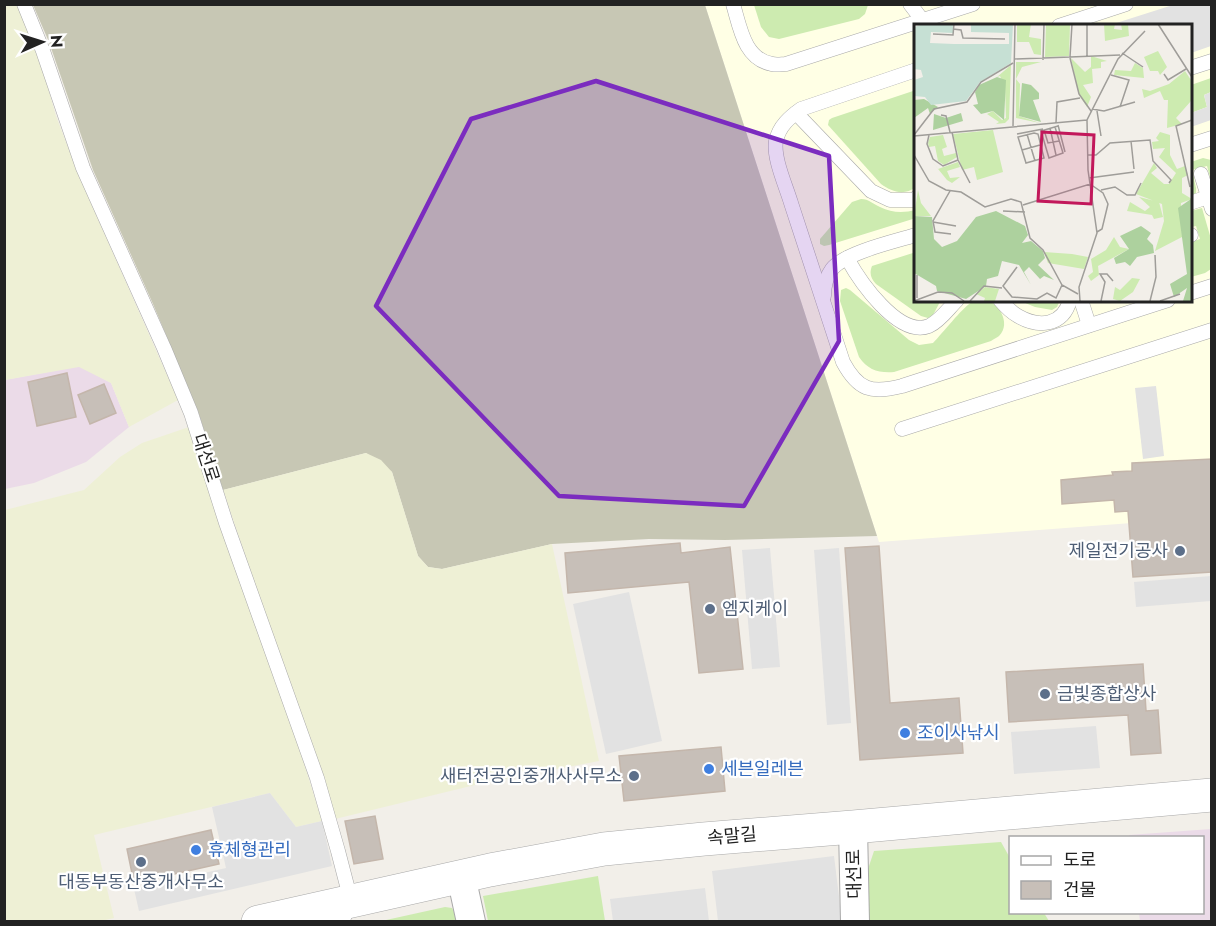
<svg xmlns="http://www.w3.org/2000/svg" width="1216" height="926" viewBox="0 0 1216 926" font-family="Jost,'Noto Sans KR',sans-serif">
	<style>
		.industrial { fill: #ebdbe8 }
		.education { fill: #ffffe5; fill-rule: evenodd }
		.construction { fill: #c7c7b4 }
		.farmland { fill: #eef0d5 }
		.grass { fill: #cdebb0 }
		.parking { fill: #e2e2e2 }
		.building { fill: #c7bfb8; stroke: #c4b6ab; stroke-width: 1.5 }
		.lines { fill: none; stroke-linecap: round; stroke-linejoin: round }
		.service-casing { stroke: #a9a9a9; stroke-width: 15 }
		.minor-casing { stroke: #a9a9a9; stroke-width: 30 }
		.tertiary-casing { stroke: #a9a9a9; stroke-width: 34 }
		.service { stroke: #fff; stroke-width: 14 }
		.minor { stroke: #fff; stroke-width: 28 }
		.tertiary { stroke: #fff; stroke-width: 33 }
		.marked { fill: #7b2cbf; fill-opacity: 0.2; stroke: #7b2cbf; stroke-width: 4.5; stroke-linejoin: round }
		.service-dot { fill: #5c6f8a; stroke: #fff; stroke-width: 2 }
		.shop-dot { fill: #3f7fe0; stroke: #fff; stroke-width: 2 }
		.labels { text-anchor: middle; stroke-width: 4.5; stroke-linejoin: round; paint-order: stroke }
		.street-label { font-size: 18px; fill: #222; stroke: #fff }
		.service-label { font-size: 18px; fill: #4e5e75; stroke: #fff; text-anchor: end }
		.shop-label { font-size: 18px; fill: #366cbe; stroke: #fff; text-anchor: start }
		.inset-road { fill: none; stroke: #9f9d99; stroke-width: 1.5 }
		.view { fill: #c2185b; fill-opacity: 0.15; stroke: #c2185b; stroke-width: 3 }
		.inset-edge { fill: none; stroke: #222; stroke-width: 3 }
	</style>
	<rect width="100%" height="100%" fill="#f2efe9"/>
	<g class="industrial">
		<path d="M79,366l32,17 18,44 -43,35 -52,21 -29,6v-109z"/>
		<path d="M1211,829v92h-71l-1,-8 63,-1v-74h-72l-1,-3z"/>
	</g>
	<path class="education" d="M705,5h506v512l-332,25zM916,26h274v274h-274z"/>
	<path class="construction" d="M33,5h672l172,531 -152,4 -76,-1 -97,5 -110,25 -14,-2 -10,-11 -26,-84 -26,-19 -143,37 -25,-79 -45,-107 -60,-134 -44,-128z"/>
	<g class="farmland">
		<path d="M18,4l21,52 17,60 23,60 99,224 -49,27 -18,-44 -32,-16 -74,13 -1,-375z"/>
		<path d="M189,427l110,320 23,74 -26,6 -26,-34 -176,42 20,83 -17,4h-92v-412l79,-20 36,-33 22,-14z"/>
		<path d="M366,453l15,7 11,12 26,84 10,11 14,2 110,-25 47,217 -124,24 -140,34 -112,-329z"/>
	</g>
	<g class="grass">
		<path d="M754,5v-1l114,1 -3,9 -6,5 -80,20 -10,-2 -8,-10z"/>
		<path d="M1211,78v14l-7,3 3,12 -16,6v-28z"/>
		<path d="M916,90v97c-12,9 -24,5 -35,-3l-53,-59 1,-5 3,-2z"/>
		<path d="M1203,158l8,2v21l-4,-15 -15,4 4,18v5l-5,3v-34z"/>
		<path d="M861,199c8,0 12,5 19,8 12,6 23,6 36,3v8l-87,27 -5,1 -4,-2v-5l32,-37z"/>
		<path d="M1202,208l9,31v30l-6,4 -14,4v-35l9,-3 -4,-13 -5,1v-16z"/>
		<path d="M916,252v48h25l-8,15 -5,3 -7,-2 -45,-32c-5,-6 -7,-10 -4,-18z"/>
		<path d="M846,288l4,2 59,50 10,5 14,-2c10,-10 28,-34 39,-41 19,-12 43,19 27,34 -2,2 -6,3 -8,5l-97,31c-16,1 -26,-2 -35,-15l-19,-56 1,-11z"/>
		<path d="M1018,300h42l-3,7 -5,3 -17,-3z"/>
		<path d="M1001,842l9,16v54l34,1 5,8h-181l-3,-43 9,-27z"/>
		<path d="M598,876l7,45h-117l-5,-25z"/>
		<path d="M445,907l7,1 7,14h-82z"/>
	</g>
	<g class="parking">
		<path d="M1176,4l35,1v41l-20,7 -1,-27 -80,-1z"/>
		<path d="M1211,92v28l-20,7v-14l16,-6 -3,-12z"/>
		<path d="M1156,386l8,70 -21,3 -8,-71z"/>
		<path d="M770,548l10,119 -28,2 -10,-119z"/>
		<path d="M839,548l12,175 -24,2 -13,-175z"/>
		<path d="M1211,576v25l-75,6 -2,-25z"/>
		<path d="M629,592l33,149 -56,13 -33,-150z"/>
		<path d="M1096,726l4,42 -86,6 -3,-42z"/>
		<path d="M270,793l26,34 26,-6 10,45 -193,45 -5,-22 92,-21 -14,-61z"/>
		<path d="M834,856l8,65h-124l-6,-50z"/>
		<path d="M705,888l4,33h-96l-3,-22z"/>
	</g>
	<g class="building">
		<path d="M67,373l9,44 -39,9 -9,-44z"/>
		<path d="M104,384l12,29 -26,11 -12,-29z"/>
		<path d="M1212,459v113l-79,5 -5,-66 -13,1 -1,-12 -52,4 -1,-24 52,-5 -1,-3 20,-1v-8z"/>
		<path d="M680,543l1,10 49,-6 13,122 -44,4 -10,-91 -121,11 -3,-40z"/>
		<path d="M879,546l11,157 69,-5 4,55 -103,7 -15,-212z"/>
		<path d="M1143,664l3,47 12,-1 3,43 -30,2 -3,-40 -119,7 -3,-50z"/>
		<path d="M721,747l4,44 -101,10 -5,-45z"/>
		<path d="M375,816l8,43 -29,5 -9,-43z"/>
		<path d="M211,830l8,34 -85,19 -7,-34z"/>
	</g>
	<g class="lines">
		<defs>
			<g id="service">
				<path d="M24,4l19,47 40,117 81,180 27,65 35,110 91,255 21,73 13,50 -9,21"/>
				<path d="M733,4c7,23 11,55 39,60 5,1 10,0 14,0l187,-60"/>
				<path d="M910,4l13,17"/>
				<path d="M1059,26l67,-22"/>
				<path d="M1190,68l22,-7"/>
				<path d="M916,70l-115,39c-11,8 -22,17 -25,32 -3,17 10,45 15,62 17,53 35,106 52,159 15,28 28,32 59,24l266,-86"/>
				<path d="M796,113l75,78 19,9h23l3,-2"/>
				<path d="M1190,145l22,-7"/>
				<path d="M1201,174l11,35"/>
				<path d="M1190,203l18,-6"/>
				<path d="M1190,235h1"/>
				<path d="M847,258c12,22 51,80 82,68 11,-5 20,-18 28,-26"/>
				<path d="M1190,293l22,-7"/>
				<path d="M824,296c0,-9 2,-19 8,-27 12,-16 64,-28 84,-34"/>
				<path d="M1000,300c5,6 11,12 18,16 21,12 45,10 52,-16"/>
				<path d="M1081,300l8,25"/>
				<path d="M902,429l310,-99"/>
			</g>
			<g id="minor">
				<path d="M853,827l2,95"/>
				<path d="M461,876l10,46"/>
			</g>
			<path id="tertiary" d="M258,922l232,-52 114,-21 100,-10 149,-12 359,-32"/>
		</defs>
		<use href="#service" class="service-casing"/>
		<use href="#minor" class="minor-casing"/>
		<use href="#tertiary" class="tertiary-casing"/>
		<use href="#service" class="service"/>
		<use href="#minor" class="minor"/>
		<use href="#tertiary" class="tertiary"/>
	</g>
	<path class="marked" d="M596,81l233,75 10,185 -95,165 -185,-10 -183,-190 95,-187z"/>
	<g class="service-dot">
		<circle cx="1180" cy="551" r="6"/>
		<circle cx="710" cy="609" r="6"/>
		<circle cx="1045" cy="694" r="6"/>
		<circle cx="634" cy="776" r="6"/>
		<circle cx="141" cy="862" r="6"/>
	</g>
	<g class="shop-dot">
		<circle cx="905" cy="733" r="6"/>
		<circle cx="709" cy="769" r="6"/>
		<circle cx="196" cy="850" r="6"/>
	</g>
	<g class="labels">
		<g class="street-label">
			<text transform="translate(206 458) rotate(72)" y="6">대선로</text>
			<text transform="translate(732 836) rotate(-5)" y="6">속말길</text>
			<text transform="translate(854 874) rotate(-91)" y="6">대선로</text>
		</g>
		<g class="service-label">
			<text x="1168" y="557">제일전기공사</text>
			<text x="722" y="615" text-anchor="start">엠지케이</text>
			<text x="1057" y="700" text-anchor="start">금빛종합상사</text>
			<text x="622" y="782">새터전공인중개사사무소</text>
			<text x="141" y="888" text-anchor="middle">대동부동산중개사무소</text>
		</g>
		<g class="shop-label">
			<text x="917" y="739">조이사낚시</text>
			<text x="721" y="775">세븐일레븐</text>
			<text x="208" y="856">휴체형관리</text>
		</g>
	</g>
	<g transform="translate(914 24)">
		<rect width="278" height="278" fill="#f2efe9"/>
		<path d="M103,0h14l-2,13 12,2v16l-7,-1 -5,-12h-12zM132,0l24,1 -1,31 -24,1zM190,0h11l-1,5 8,1 -1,-6h7l1,12 -24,5zM244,27l9,16 -7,8 -2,-4h-8l-6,-14zM177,32l16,5 -6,1v6l-9,1 1,14 -10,2 8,12 -4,10 -8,-12 -8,-37 14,14 6,-5zM102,38h25l-19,5 -6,12 4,5 -1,32 21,7 -24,-5zM221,39l8,5 1,10 -30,-3 1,-5 16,1zM97,41l-2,54 -4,4 -9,1 3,-2 -12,-8 6,-3 9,9 4,-2 -1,-31 -5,-11 -3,1zM271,47l6,9v21l-15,17 6,6 -15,4 1,-28h-4l-4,-9 -16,7 -2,-9 8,2 19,-7zM79,106l10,42 -26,8 -3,-13 -12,3 -9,-36zM246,108l10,3v20l7,14 8,-3 3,9 -6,3v15l10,6 -11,4 1,34 -27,14 9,-30 -2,-17 -26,-10 18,-31 3,5 -6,5 13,11h5l7,-11 -17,-16 6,-9 -12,1 -1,-7 7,-1 -3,-3zM29,111l4,12 -5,2 2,7 12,-3 1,4 -13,8 -6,-4 -3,-15 -6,1 -1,-4 2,-6zM16,135l8,10 20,-7 2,5 -13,4 3,7 10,-1 -8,6 -5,-3zM4,166l3,13 10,13h-17zM225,173l20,5 4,15 -9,2 -2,-4 -25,-4 3,-9 15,9 5,-4zM200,213l6,10 9,2 -31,17 1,9 -8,6 -3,-5 5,-4 -2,-13 15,-9zM130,228l28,2 16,3 -4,12 -36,-6zM218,254l8,1 -7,13 -13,9 -7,-2 2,-12 5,3zM71,263l14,2 -4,12h-11l1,-3 -9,-4z" fill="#cdebb0"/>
		<path d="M83,53l9,3 -2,40 -11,-9 -12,3 -8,-9 5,-1 -3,-12 4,-7zM108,59l9,2 8,8v6l-6,1 8,22 -22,-6zM10,75l14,8 -8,7 -2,-6 -14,10v-18zM47,89l2,8 -30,9 1,-16 12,4zM277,175v102h-8l4,-13 -13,9 -4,-13 17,-10 -9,-66zM82,187l29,15 3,9 -6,8 9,-2 12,10 2,7 -7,7 16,15 -10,-4 -4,3 -11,-12 -5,5 7,13 -12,-20 -17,-4 -4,15 -11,3 -1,7 -20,13 -29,-8 -1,-5 -22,-13v-57l18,1 2,22 8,8 15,-6 19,-24zM227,202l10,7 -4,6 6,6 1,8 -17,4 -7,9 -5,-4 -9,2 -2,-6 15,-9 -9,-13z" fill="#add19e"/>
		<path d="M10,0h29v9l-22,-1 -1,11 24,1h55v-11l-38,-1v-8h42l-2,39 -31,19 -14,19 -35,4 -6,-8 -11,-1v-16l9,-3 -2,-7 -7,-1v-42z" fill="#c6e0d4"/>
		<path class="inset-road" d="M173,0v32M244,0l34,53M39,5l8,1 2,8 42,1M19,10l20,1 1,-11M208,29l21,14M156,33l50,-2M156,34l9,36 12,17M100,35l56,-2 2,-33M129,36l1,-36M250,50l4,6 18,-11M197,51l18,5 -9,27M178,85l12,2 31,-9M183,87l4,25M27,91l5,1 4,16M142,99l1,-21 23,-4M144,101l7,27M99,102l2,-102M141,103l8,26 -14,5 -8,-27 17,-5M136,104l6,27M130,106l4,13 11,-2M38,108l6,28 12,23M120,109l4,1 6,24 -18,5 -8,-26zM103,110l26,-5M113,110l8,27M0,111l20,-26 33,-7 14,-20 32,-19M15,111l-2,9 6,15 10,7 15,-6M0,112l173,-16M217,117l3,28M108,126l18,-5M0,131l15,26 17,9 15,2 24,15 26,-8 10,3 9,36 13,12 19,35 16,9M174,131h8l14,-12 40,-3 3,21 18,19 -2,3M175,154l45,-6M276,163l-14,-61 16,-6M187,166l14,-3 12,8h8l6,-12M36,167l-17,30 2,11 16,2M109,181l67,-21 13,9 5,11 -6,25 -5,3M89,187l22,1M19,198l23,4M103,243l-14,19 9,11 25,2 10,-6 9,5 6,-13M3,274v-23M0,277l24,-9 14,1 12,8M56,277l14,-15 18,2M166,277l-1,-14 18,-54 -9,-63 -1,-50 31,-61 27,-28M187,277l4,-19 -5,-8h7l6,7M236,277l6,-24 -1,-22M246,277l20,-7"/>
		<path class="view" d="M128,108l52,3 -3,69 -53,-3z"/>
		<rect width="278" height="278" class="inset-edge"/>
	</g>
	<rect width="1216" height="926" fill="none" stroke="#222222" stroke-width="12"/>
	<rect x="1009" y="836" width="195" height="78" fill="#ffffff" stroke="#a7a7a7" stroke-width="1.5"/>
	<rect x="1021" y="856" width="30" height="9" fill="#ffffff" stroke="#a7a7a7" stroke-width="1.5"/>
	<text x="1063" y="866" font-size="18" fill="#222222">도로</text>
	<rect x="1021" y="881" width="30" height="18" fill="#c7bfb8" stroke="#a7a7a7" stroke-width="1.5"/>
	<text x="1063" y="896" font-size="18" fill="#222222">건물</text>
	<g transform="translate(42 42) rotate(87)" stroke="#ffffff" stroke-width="4.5" paint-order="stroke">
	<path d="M0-4.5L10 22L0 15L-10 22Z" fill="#222222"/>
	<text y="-9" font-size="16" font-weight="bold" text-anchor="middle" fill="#222222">N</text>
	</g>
</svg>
